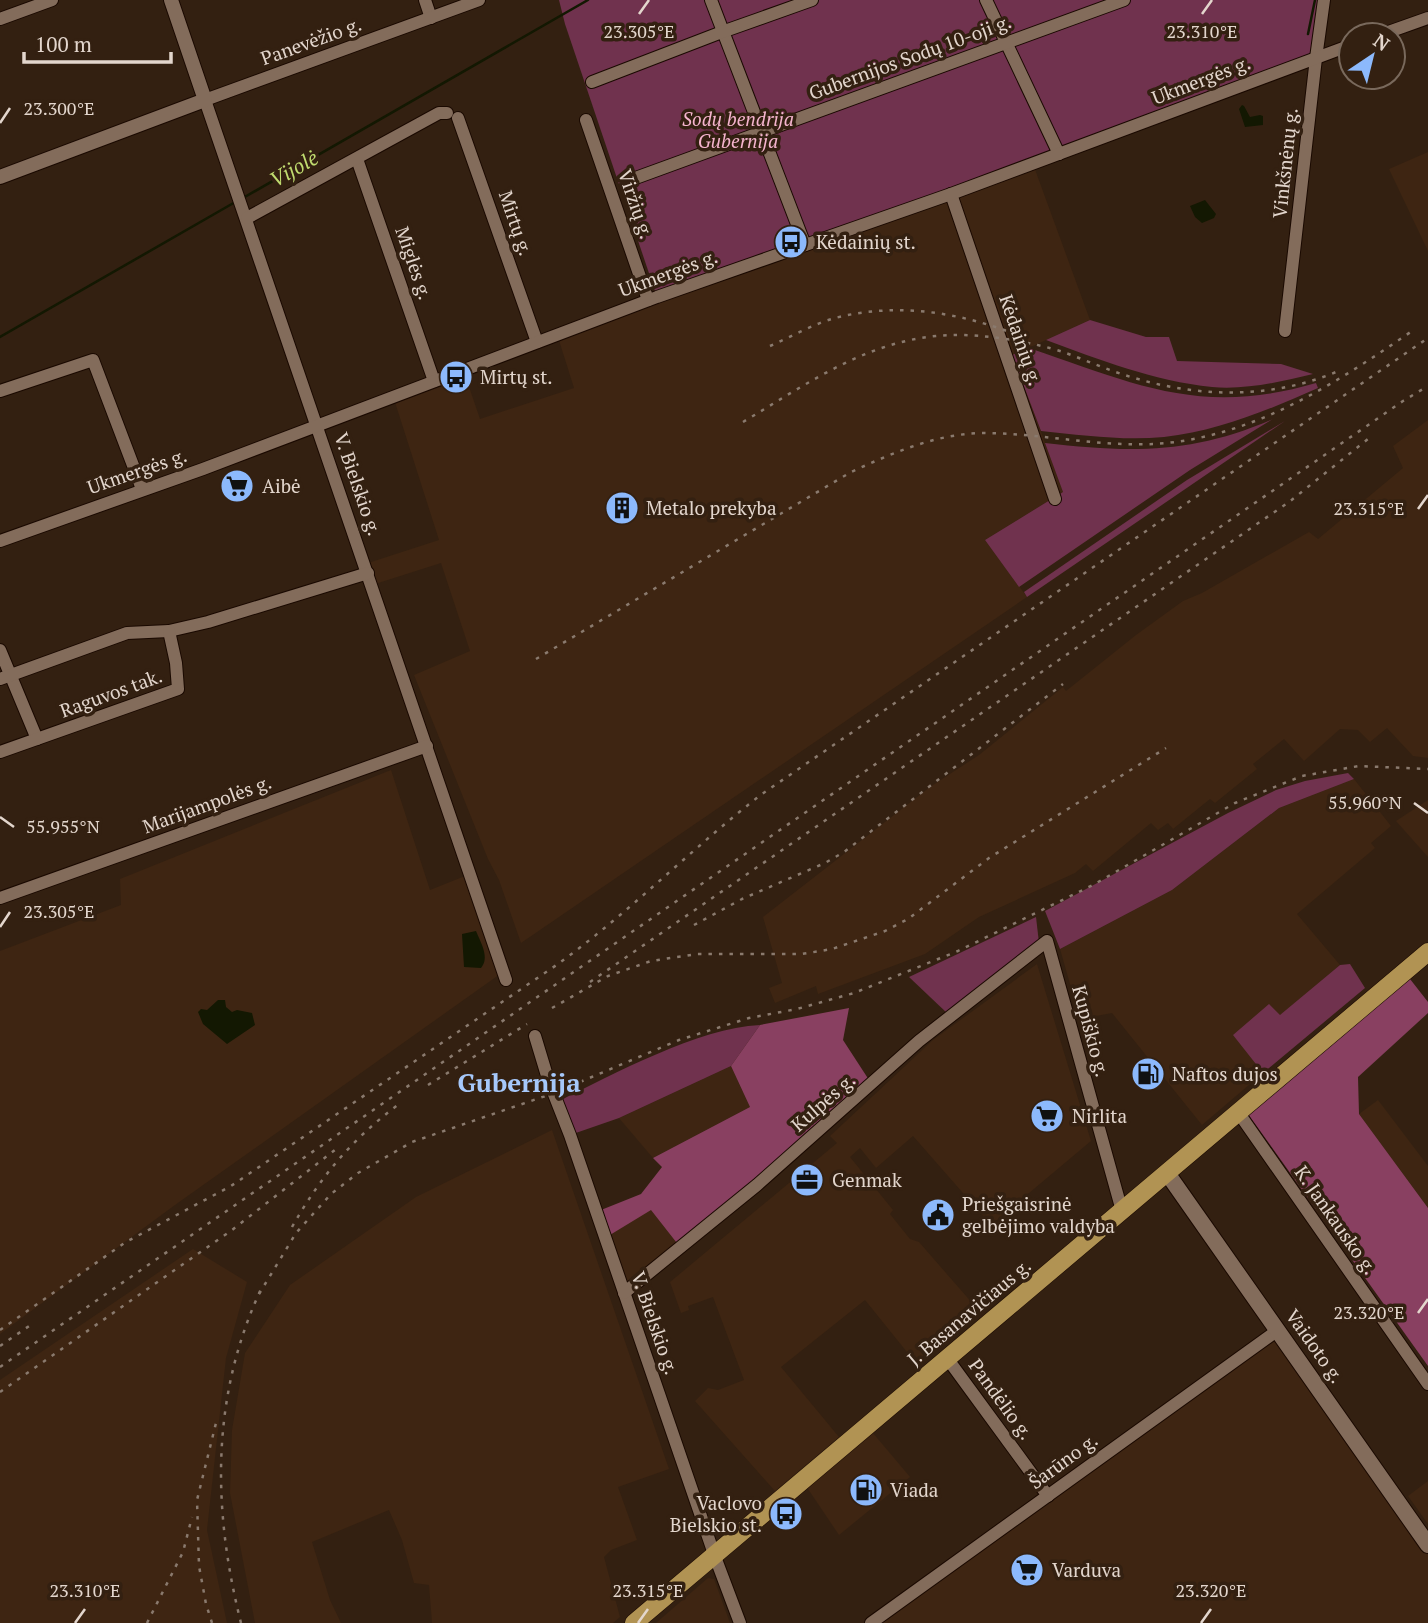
<svg xmlns="http://www.w3.org/2000/svg" width="1428" height="1623" viewBox="0 0 1428 1623" font-family="'PT Serif',serif">
	<style>
		.built { fill: #3e2512 }
		.green { fill: #70324e }
		.forest { fill: #894061 }
		.water { fill: #131802 }
		.lines { fill: none; stroke-linecap: round; stroke-linejoin: round }
		.stream { stroke: #131802; stroke-width: 2.5 }
		.minor-casing { stroke: #1a0900; stroke-width: 14 }
		.tertiary-casing { stroke: #1a0900; stroke-width: 16 }
		.secondary-casing { stroke: #1a0900; stroke-width: 18 }
		.primary-casing { stroke: #1a0900; stroke-width: 19 }
		.minor { stroke: #836c5b; stroke-width: 12 }
		.tertiary { stroke: #836c5b; stroke-width: 14 }
		.secondary { stroke: #836c5b; stroke-width: 16 }
		.primary { stroke: #b19353; stroke-width: 18 }
		.rail { stroke: #8a7a6e; stroke-width: 2.5; stroke-dasharray: 3.5 7; stroke-linecap: butt }
		.ticks { fill: none; stroke: #e3d6cd; stroke-width: 2.5 }
		.labels { text-anchor: middle; stroke-width: 7; stroke-linejoin: round; paint-order: stroke }
		.street-label { font-size: 19px; fill: #e3d6cd; stroke: #332011 }
		.park-label { font-size: 19px; font-style: italic; fill: #f5b4ce; stroke: #332011 }
		.poi-label { font-size: 19px; fill: #e3d6cd; stroke: #332011; text-anchor: start }
		.water-label { font-size: 21px; font-style: italic; fill: #c0db6f; stroke: #332011 }
		.district-label { font-size: 26px; font-weight: bold; fill: #a6c8fa; stroke: #332011 }
		.ticks-label { font-size: 18px; text-anchor: middle; fill: #e3d6cd; stroke: #332011; stroke-width: 7; stroke-linejoin: round; paint-order: stroke }
	</style>
	<rect width="100%" height="100%" fill="#332011"/>
	<g class="built">
		<path d="M1428,152v99l-39,-82z"/>
		<path d="M1033,164l57,156 -77,35 50,137 -78,48 42,57 -506,346 -22,-63 -11,-21 -74,-184 56,-24 -29,-88 -69,22 -7,-21 74,-24 -46,-144 70,-27 17,50 94,-31 -17,-54z"/>
		<path d="M1428,420v338l-15,-2 -26,-28 -17,14 -12,-12 -18,-1 -36,32 -20,-22 -31,25 4,5 -42,34 -5,-4 -37,30 -5,-6 -10,7 -7,-7 -58,48 -7,-7 -11,9 -96,44 -54,37 -107,40 -2,-8 -41,17 -6,-15 13,-5 -19,-66 167,-130 49,-32 84,-68 3,4 70,-56 47,-34 19,-8 107,-61 9,7 85,-71 -10,-22z"/>
		<path d="M391,770l39,120 40,-16 33,98 -328,233 -175,129v-383l121,-46 -1,-26z"/>
		<path d="M1354,779l37,47 -20,17 4,5 -78,66 43,51 -60,51 -46,19 29,38 -61,52 -90,-112 -32,6 -20,-70 112,-59 107,-82z"/>
		<path d="M1428,800v57l-32,-36z"/>
		<path d="M1037,964l54,177 -100,84 -78,-89 -37,32 -16,-20 -10,9 43,53 -3,4 20,25 9,3 61,70 -61,55 -54,-67 -84,67 58,70 -64,54 -80,-90 13,-13 10,2 26,-10 -31,-83 -25,9 1,4 -8,3 -11,-31 167,-139 -7,-7 103,-96z"/>
		<path d="M731,1066l19,41 -97,51 -34,-40z"/>
		<path d="M1378,1100l50,66v42l-69,-94z"/>
		<path d="M552,1130l117,339 -51,18 19,53 -26,10 -7,7 16,60 -7,6h-181l-3,-38 -15,-2 -12,-43 -13,-30 -77,32 18,58 11,23h-86l-25,-130 2,-63 13,-77 45,-68 126,-88z"/>
		<path d="M651,1209l29,38 -56,46 -19,-55z"/>
		<path d="M193,1249l54,33 -21,76 -19,172 20,93h-227v-243z"/>
		<path d="M1278,1330l150,215v78h-557z"/>
		<path d="M867,1426l43,51 -71,58 -37,-55z"/>
		<path d="M1428,1481v43l-20,-28z"/>
		<path d="M708,1578l6,1 16,44h-74z"/>
	</g>
	<g class="green">
		<path d="M559,0h765l-8,58 -659,239 -92,-273z"/>
		<path d="M1090,320l56,17h23l8,24 104,3 32,10c-33,8 -68,16 -101,13 -58,-6 -112,-27 -166,-47z"/>
		<path d="M1029,348c107,36 171,69 287,35l2,5c-50,22 -99,43 -154,49 -41,4 -83,-2 -123,-6l-29,-76z"/>
		<path d="M1273,419l-83,51 -171,117 -34,-47 78,-48 -18,-49c86,10 147,11 228,-24z"/>
		<path d="M1285,421l-258,176 -3,-5 163,-112z"/>
		<path d="M1348,773l6,6 -75,29 -107,82 -112,59 -15,-38 183,-98 48,-23 29,-9z"/>
		<path d="M1036,917l3,26 -91,71 -39,-37z"/>
		<path d="M1350,964l15,24 -102,85 -30,-38 36,-31 11,11 60,-50z"/>
		<path d="M760,1025l-29,41 -112,52 -49,17 -13,-33c57,-28 141,-74 203,-77z"/>
	</g>
	<g class="forest">
		<path d="M1410,979l18,23v11l-70,64 1,37 69,94v158l-180,-252z"/>
		<path d="M849,1008l-6,32 26,40 -189,167 -29,-37 -46,28 -9,-26 45,-18 21,-27 -9,-9 97,-51 -19,-41 29,-41z"/>
	</g>
	<g class="water">
		<path d="M1242,105l2,1 6,11 10,-2 3,1v9l-18,2 -6,-18z"/>
		<path d="M1205,200l11,14 -2,4 -12,5 -7,-6 -5,-11z"/>
		<path d="M476,931c5,12 14,27 5,37l-17,-1 -2,-33z"/>
		<path d="M218,1000h7l1,7 6,5 5,-2 15,3 3,12 -28,19 -24,-20 -5,-12 3,-3 6,1z"/>
	</g>
	<g class="lines">
		<g class="stream">
			<path d="M1308,34l7,-34"/>
			<path d="M243,198l345,-198"/>
			<path d="M0,337l237,-136"/>
		</g>
		<defs>
			<g id="minor">
				<path d="M425,0l6,18"/>
				<path d="M479,0l-274,100 301,880"/>
				<path d="M711,0l94,245"/>
				<path d="M986,0l73,154"/>
				<path d="M0,19l52,-19"/>
				<path d="M1380,35l48,-17"/>
				<path d="M592,82l130,-50 90,-32"/>
				<path d="M458,118l79,224"/>
				<path d="M586,120l62,180"/>
				<path d="M357,159l77,222"/>
				<path d="M630,180l494,-180"/>
				<path d="M951,194l104,305"/>
				<path d="M247,218l192,-105h8"/>
				<path d="M1285,331l31,-273 8,-58"/>
				<path d="M0,391l93,-31 49,129"/>
				<path d="M0,541l203,-72 454,-172 294,-103 400,-149"/>
				<path d="M0,650l37,89"/>
				<path d="M0,679l127,-46 42,-2 39,-9 160,-49"/>
				<path d="M0,752l178,-63 -2,-26 -7,-32"/>
				<path d="M0,898l427,-152"/>
				<path d="M535,1036l13,43 22,56 144,419 26,69"/>
				<path d="M1238,1112l190,272"/>
				<path d="M624,1293l133,-108 162,-144 128,-100 75,270"/>
				<path d="M947,1358l101,138"/>
				<path d="M871,1623l407,-293"/>
			</g>
			<path id="tertiary" d="M0,177l205,-77 -34,-100"/>
			<path id="secondary" d="M1167,1173l261,372"/>
			<path id="primary" d="M634,1623l794,-671"/>
		</defs>
		<use href="#minor" class="minor-casing"/>
		<use href="#tertiary" class="tertiary-casing"/>
		<use href="#secondary" class="secondary-casing"/>
		<use href="#primary" class="primary-casing"/>
		<use href="#minor" class="minor"/>
		<use href="#tertiary" class="tertiary"/>
		<use href="#secondary" class="secondary"/>
		<use href="#primary" class="primary"/>
		<g class="rail">
			<path d="M770,346c21,-9 43,-22 65,-28 62,-16 125,-6 185,18"/>
			<path d="M743,422c67,-40 129,-85 209,-87 32,-1 81,7 111,17 25,9 49,20 75,27 65,19 136,19 198,-7"/>
			<path d="M536,659l315,-187c42,-19 84,-38 131,-39 62,0 124,16 185,10 94,-10 172,-62 248,-114"/>
			<path d="M694,925l48,-26 83,-36 19,-11 219,-168"/>
			<path d="M590,982l699,-480 84,-67"/>
			<path d="M552,1008l56,-32 43,-15 46,-7h105l30,-5 53,-18 23,-12 81,-61 177,-110"/>
			<path d="M428,1085l99,-61"/>
			<path d="M292,1227c29,-51 59,-87 107,-123"/>
			<path d="M259,1294l37,-61 35,-39 27,-21 54,-31 142,-49 125,-53 70,-22 48,-9 57,-16 104,-42 135,-66 142,-82 67,-27 57,-10 69,3"/>
			<path d="M0,1330l126,-88 105,-56 327,-222c72,-52 134,-116 204,-170l666,-456"/>
			<path d="M0,1346l32,-22"/>
			<path d="M0,1367l1403,-966 25,-15"/>
			<path d="M0,1392l232,-162 108,-84"/>
			<path d="M147,1623l36,-71 9,-35"/>
			<path d="M212,1623l-6,-19 -7,-38 -2,-66 19,-77"/>
			<path d="M241,1623c-29,-115 -30,-228 21,-336"/>
		</g>
	</g>
	<path class="ticks" d="M639,14l10,-14M1202,14l10,-14M0,123l10,-15M1418,509l10,-14M1414,803l14,10M0,817l14,10M0,927l10,-15M1418,1313l10,-14M75,1623l10,-14M638,1623l10,-14M1201,1623l10,-14"/>
	<defs>
		<symbol id="bus-disc" viewBox="-11 -11 22 22"><circle r="9.5" fill="#8cb9fc" stroke="#332011"/><path d="M-5-6H5V4H4V6H2V4H-2V6H-4V4H-5ZM-3.5-4V0h7V-4ZM-3.5 1.2v1.5H-2V1.2ZM2 1.2v1.5H3.5V1.2Z" fill="#111"/></symbol>
		<symbol id="supermarket-disc" viewBox="-11 -11 22 22"><circle r="9.5" fill="#8cb9fc" stroke="#332011"/><path d="M-6-5.5h2.5l.6 2H6L4.5 2H-2.5L-4.4-4H-6ZM-1.5 3.2a1.3 1.3 0 1 0 .1 0ZM3 3.2a1.3 1.3 0 1 0 .1 0Z" fill="#111"/></symbol>
		<symbol id="building-disc" viewBox="-11 -11 22 22"><circle r="9.5" fill="#8cb9fc" stroke="#332011"/><path d="M-4-6H4V6H1V3H-1V6H-4ZM-2.5-4.3h1.7v1.8h-1.7ZM.8-4.3h1.7v1.8H.8ZM-2.5-1h1.7V.8h-1.7ZM.8-1h1.7V.8H.8Z" fill="#111"/></symbol>
		<symbol id="fuel-disc" viewBox="-11 -11 22 22"><circle r="9.5" fill="#8cb9fc" stroke="#332011"/><path d="M-5.5-6h7V0h2V4h1.3V-2.5L3-4.5l.8-.8L6-3V5H2.5V1h-1V6h-7ZM-4.2-4.7v3.2H.2V-4.7Z" fill="#111"/></symbol>
		<symbol id="office-disc" viewBox="-11 -11 22 22"><circle r="9.5" fill="#8cb9fc" stroke="#332011"/><path d="M-6-3h4V-5.5h4V-3h4V5H-6ZM-1-4.5V-3h2v-1.5ZM-6 0V1H6V0Z" fill="#111"/></symbol>
		<symbol id="civic-disc" viewBox="-11 -11 22 22"><circle r="9.5" fill="#8cb9fc" stroke="#332011"/><path d="M-.6-6.5H3V-4.5H.6V-3L4-1V1h2V6H-6V1h2V-1L-.6-3ZM-1.2 2.5V6h2.4V2.5Z" fill="#111"/></symbol>
	</defs>
	<g fill-rule="evenodd">
		<use href="#bus-disc" x="772" y="223" width="38" height="38"/>
		<use href="#bus-disc" x="437" y="358" width="38" height="38"/>
		<use href="#supermarket-disc" x="218" y="467" width="38" height="38"/>
		<use href="#building-disc" x="603" y="489" width="38" height="38"/>
		<use href="#fuel-disc" x="1129" y="1055" width="38" height="38"/>
		<use href="#supermarket-disc" x="1028" y="1097" width="38" height="38"/>
		<use href="#office-disc" x="788" y="1161" width="38" height="38"/>
		<use href="#civic-disc" x="919" y="1196" width="38" height="38"/>
		<use href="#fuel-disc" x="847" y="1471" width="38" height="38"/>
		<use href="#bus-disc" x="767" y="1495" width="38" height="38"/>
		<use href="#supermarket-disc" x="1008" y="1551" width="38" height="38"/>
	</g>
	<g class="labels">
		<g class="street-label">
			<text transform="translate(311 41) rotate(-20)" y="7">Panevėžio g.</text>
			<text transform="translate(910 57) rotate(-20)" y="7">Gubernijos Sodų 10-oji g.</text>
			<text transform="translate(1201 80) rotate(-21)" y="7">Ukmergės g.</text>
			<text transform="translate(1285 163) rotate(-84)" y="7">Vinkšnėnų g.</text>
			<text transform="translate(636 204) rotate(71)" y="7">Viržių g.</text>
			<text transform="translate(516 223) rotate(71)" y="7">Mirtų g.</text>
			<text transform="translate(414 263) rotate(71)" y="7">Miglės g.</text>
			<text transform="translate(668 273) rotate(-20)" y="7">Ukmergės g.</text>
			<text transform="translate(1021 340) rotate(71)" y="7">Kėdainių g.</text>
			<text transform="translate(137 471) rotate(-19)" y="7">Ukmergės g.</text>
			<text transform="translate(358 484) rotate(71)" y="7">V. Bielskio g.</text>
			<text transform="translate(111 693) rotate(-20)" y="7">Raguvos tak.</text>
			<text transform="translate(207 804) rotate(-20)" y="7">Marijampolės g.</text>
			<text transform="translate(1091 1031) rotate(75)" y="7">Kupiškio g.</text>
			<text transform="translate(823 1102) rotate(-41)" y="7">Kulpės g.</text>
			<text transform="translate(1336 1220) rotate(55)" y="7">K. Jankausko g.</text>
			<text transform="translate(969 1312) rotate(-40)" y="7">J. Basanavičiaus g.</text>
			<text transform="translate(655 1323) rotate(71)" y="7">V. Bielskio g.</text>
			<text transform="translate(1315 1346) rotate(55)" y="7">Vaidoto g.</text>
			<text transform="translate(1001 1399) rotate(54)" y="7">Pandėlio g.</text>
			<text transform="translate(1063 1461) rotate(-36)" y="7">Šarūno g.</text>
		</g>
		<g class="park-label">
			<text x="738" y="126">Sodų bendrija<tspan x="738" dy="22">Gubernija</tspan></text>
		</g>
		<g class="poi-label">
			<text x="816" y="249">Kėdainių st.</text>
			<text x="480" y="384">Mirtų st.</text>
			<text x="262" y="493">Aibė</text>
			<text x="646" y="515">Metalo prekyba</text>
			<text x="1172" y="1081">Naftos dujos</text>
			<text x="1072" y="1123">Nirlita</text>
			<text x="832" y="1187">Genmak</text>
			<text x="962" y="1211">Priešgaisrinė<tspan x="962" dy="22">gelbėjimo valdyba</tspan></text>
			<text x="890" y="1497">Viada</text>
			<text x="762" y="1510" text-anchor="end">Vaclovo<tspan x="762" dy="22">Bielskio st.</tspan></text>
			<text x="1052" y="1577">Varduva</text>
		</g>
		<g class="water-label">
			<text transform="translate(294 169) rotate(-30)" y="7">Vijolė</text>
		</g>
		<g class="district-label">
			<text x="519" y="1092">Gubernija</text>
		</g>
	</g>
	<g class="ticks-label">
		<text x="639" y="38">23.305°E</text>
		<text x="1202" y="38">23.310°E</text>
		<text x="59" y="115">23.300°E</text>
		<text x="1369" y="515">23.315°E</text>
		<text x="1365" y="809">55.960°N</text>
		<text x="63" y="833">55.955°N</text>
		<text x="59" y="918">23.305°E</text>
		<text x="1369" y="1319">23.320°E</text>
		<text x="85" y="1597">23.310°E</text>
		<text x="648" y="1597">23.315°E</text>
		<text x="1211" y="1597">23.320°E</text>
	</g>
	<g transform="translate(1372 56) rotate(35)"><circle r="33" fill="#332011" stroke="#79695c" stroke-width="2"/>
	<path d="M0-5L12 26L0 18L-12 26Z" fill="#8cb9fc"/>
	<text y="-10" font-size="19" font-weight="bold" text-anchor="middle" fill="#e3d6cd">N</text>
	</g>
	<path d="M24 52v10h147v-10" fill="none" stroke="#e3d6cd" stroke-width="3.5"/>
	<text x="35" y="52" font-size="21" fill="#e3d6cd" stroke="#332011" stroke-width="5" paint-order="stroke">100 m</text>
</svg>
